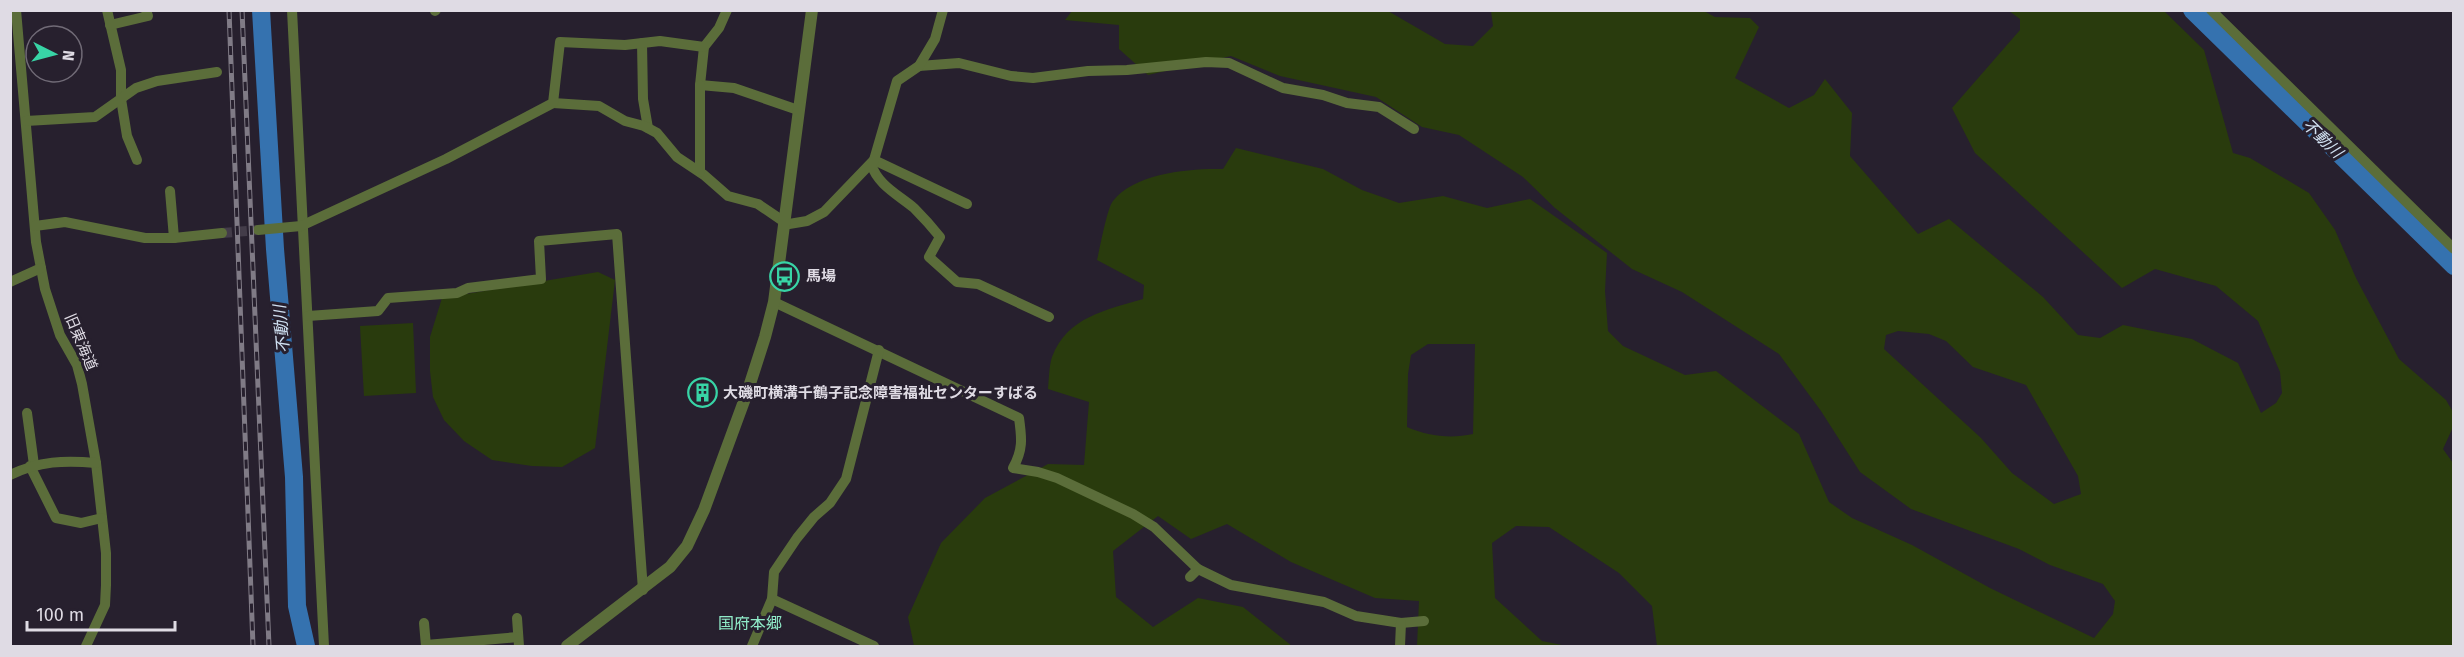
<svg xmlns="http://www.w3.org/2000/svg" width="2464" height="657" viewBox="0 0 2464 657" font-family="'Fira Sans','Noto Sans JP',sans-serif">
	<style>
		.green { fill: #293b0d; fill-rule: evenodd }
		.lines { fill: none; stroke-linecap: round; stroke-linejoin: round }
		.river { stroke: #3572af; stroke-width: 18 }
		.minor-tunnel { stroke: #433c49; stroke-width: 10; stroke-dasharray: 10 5; stroke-linecap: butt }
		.minor { stroke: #5b6d3a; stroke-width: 10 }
		.tertiary { stroke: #5b6d3a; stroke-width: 12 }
		.rail-casing { stroke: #807b86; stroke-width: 5 }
		.rail { stroke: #27202e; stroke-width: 3; stroke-dasharray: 9; stroke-linecap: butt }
		.labels { text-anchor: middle; stroke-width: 6; stroke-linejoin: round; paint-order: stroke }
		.poi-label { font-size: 15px; font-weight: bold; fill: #dfdbe4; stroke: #27202e; text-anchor: start }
		.street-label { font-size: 15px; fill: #dfdbe4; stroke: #27202e }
		.water-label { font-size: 16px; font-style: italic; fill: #d1e1f2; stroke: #27202e }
		.neighbourhood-label { font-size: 16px; fill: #90ebc9; stroke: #27202e }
	</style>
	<rect width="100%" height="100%" fill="#27202e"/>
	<g class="green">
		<path d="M1702,10l13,7 35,1 9,9 -24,51 54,30 25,-13 11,-16 27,34 -2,43 68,78 31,-15 94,78 35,38 22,3 23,-13 69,14 46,24 23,50 15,-10 6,-10 -2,-21 -22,-51 -42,-35 -61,-17 -33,19 -147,-135 -23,-45 68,-78v-11l-11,-8h155l40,39 29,103 17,5 59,35 26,37 21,48 43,81 47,41 7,12v15l-10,22 10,14v183h-796l-5,-40 -33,-33 -70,-46 -33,-1 -24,17 3,55 47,43 25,5h-150l2,-45 -44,-3 -84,-36 -64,-38 -36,15 -33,-23 -45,35 3,46 37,30 45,-29 45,9 49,39h-378l-6,-29 33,-74 44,-45 63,-34 36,1 5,-63 -41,-13c1,-10 1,-23 4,-32 15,-40 54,-47 91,-58l1,-14 -47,-25c3,-12 10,-52 16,-59 21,-28 78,-33 110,-32l13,-21 87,21 39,21 37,13 44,-7 44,12 43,-9 77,54 -2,38 3,40 15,15 62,29 31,-4 83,63 30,68 23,16 60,27 78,43 104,50 19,-24 2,-13 -12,-17 -53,-19 -31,-16 -108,-40 -51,-37 -39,-61 -42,-57 -97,-62 -50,-23 -77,-61 -32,-31 -64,-42 -37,-8 -46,-30 -96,-21 -49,-20 -83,19 -29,-26v-24l-54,-5 7,-9h316l57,33 28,2 20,-20 -2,-15zM1898,331l31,3 17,7 27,26 53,18 52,91 3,18 -27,10 -42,-31 -31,-35 -97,-89 2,-14zM1428,344h47l-2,90c-23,5 -45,2 -66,-7l1,-53 3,-19z"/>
		<path d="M598,272l17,8 -20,168 -33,19 -30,-1 -40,-6 -28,-19 -20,-21 -11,-23 -3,-26v-34l12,-39z"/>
		<path d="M413,323l3,70 -52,3 -4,-70z"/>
	</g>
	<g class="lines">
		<g class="river">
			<path d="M261,10l14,239 19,228 3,129 9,40"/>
			<path d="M2192,10l262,256"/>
		</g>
		<path class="minor-tunnel" d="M222,233l36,-3"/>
		<g class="minor">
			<path d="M16,10l20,232 9,47 15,46 17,30 5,19 14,79 10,90v32l-1,20 -19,41"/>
			<path d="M107,10l14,60v29l6,37 10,24"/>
			<path d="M292,10l32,636"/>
			<path d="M2211,10l243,239"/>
			<path d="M435,11l1,-1"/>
			<path d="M110,25l38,-9 -2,-6"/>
			<path d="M642,43l1,56 5,29"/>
			<path d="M704,47l-4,38 34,3 64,22"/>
			<path d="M919,66l40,-3 52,13 22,2 55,-7 39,-1 79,-8 23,1 54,25 40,7 24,8 32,4 35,22"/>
			<path d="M553,103l46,3 26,15 19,5 13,7 20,24 27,18 24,21 30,8 25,17"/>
			<path d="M26,121l69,-4 41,-29 21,-7 60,-9"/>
			<path d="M874,160l93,44"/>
			<path d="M871,164c7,21 26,30 43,44 9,9 18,19 26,29l-11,20 28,25 21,2 71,33"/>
			<path d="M700,172v-87"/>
			<path d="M170,191l4,47"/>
			<path d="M783,225l24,-4 17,-9 50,-52 23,-79 22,-15 16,-27 8,-29"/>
			<path d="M35,226l30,-4 80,16h29l48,-5"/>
			<path d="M258,230l43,-4 145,-67 107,-56 7,-61 65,3 35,-4 44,6 15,-19 8,-18"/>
			<path d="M10,282l31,-14"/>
			<path d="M774,302l245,116c3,21 4,32 -6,50l25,4 19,6 76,36 21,13 44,42 -8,8"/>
			<path d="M308,316l70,-5 10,-13 69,-5 11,-5 73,-9 -2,-38 78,-7 26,356"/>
			<path d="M27,413l7,52"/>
			<path d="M30,466l26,52 25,5 21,-5"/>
			<path d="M10,475c29,-14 55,-15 86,-12"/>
			<path d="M1198,569l33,16 93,17 32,14 45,7 23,-2"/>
			<path d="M772,599l102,47"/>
			<path d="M517,618l2,28"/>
			<path d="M424,623l2,23"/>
			<path d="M426,645l92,-8"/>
			<path d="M752,646l20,-47 2,-27 23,-34 17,-21 16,-14 16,-24 33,-129"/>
			<path d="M1400,646l1,-23"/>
		</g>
		<path class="tertiary" d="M567,646l103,-79 17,-21 17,-36 43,-117 18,-56 9,-35 38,-292"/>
		<defs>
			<g id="rail">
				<path d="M229,10l24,636"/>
				<path d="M242,10l27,636"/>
			</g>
		</defs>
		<use href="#rail" class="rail-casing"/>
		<use href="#rail" class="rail"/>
	</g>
	<defs>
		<symbol id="bus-ring" viewBox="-11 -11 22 22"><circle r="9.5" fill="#27202e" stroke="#38d4a6" stroke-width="1.5"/><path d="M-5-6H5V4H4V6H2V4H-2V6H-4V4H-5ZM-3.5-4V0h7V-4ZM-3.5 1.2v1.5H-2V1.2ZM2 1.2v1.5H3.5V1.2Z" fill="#38d4a6"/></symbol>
		<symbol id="building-ring" viewBox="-11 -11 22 22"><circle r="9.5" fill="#27202e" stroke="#38d4a6" stroke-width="1.5"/><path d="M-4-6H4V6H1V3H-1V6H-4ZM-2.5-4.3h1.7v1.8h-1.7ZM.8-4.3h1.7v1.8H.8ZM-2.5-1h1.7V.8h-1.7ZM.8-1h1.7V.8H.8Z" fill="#38d4a6"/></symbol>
	</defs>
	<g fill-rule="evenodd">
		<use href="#bus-ring" x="768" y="260" width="33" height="33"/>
		<use href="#building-ring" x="686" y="376" width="33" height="33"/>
	</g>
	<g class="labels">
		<g class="poi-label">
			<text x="806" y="281">馬場</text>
			<text x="723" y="398">大磯町横溝千鶴子記念障害福祉センターすばる</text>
		</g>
		<g class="street-label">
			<text transform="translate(81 342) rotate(67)" y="5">旧東海道</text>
		</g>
		<g class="water-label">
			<text transform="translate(2323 138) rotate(44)" y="6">不動川</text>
			<text transform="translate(281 329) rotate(-95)" y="6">不動川</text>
		</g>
		<g class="neighbourhood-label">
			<text x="750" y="629">国府本郷</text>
		</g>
	</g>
	<rect width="2464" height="657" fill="none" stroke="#dfdbe4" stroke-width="24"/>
	<g transform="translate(54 54) rotate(96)"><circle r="28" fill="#27202e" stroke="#716b77" stroke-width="1.5"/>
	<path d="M0-4.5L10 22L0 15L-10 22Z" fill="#38d4a6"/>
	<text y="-9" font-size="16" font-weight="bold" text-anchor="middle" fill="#dfdbe4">N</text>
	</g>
	<path d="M27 621v9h148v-9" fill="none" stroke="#dfdbe4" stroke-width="3"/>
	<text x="36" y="621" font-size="18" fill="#dfdbe4" stroke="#27202e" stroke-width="4.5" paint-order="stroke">100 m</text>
</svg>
